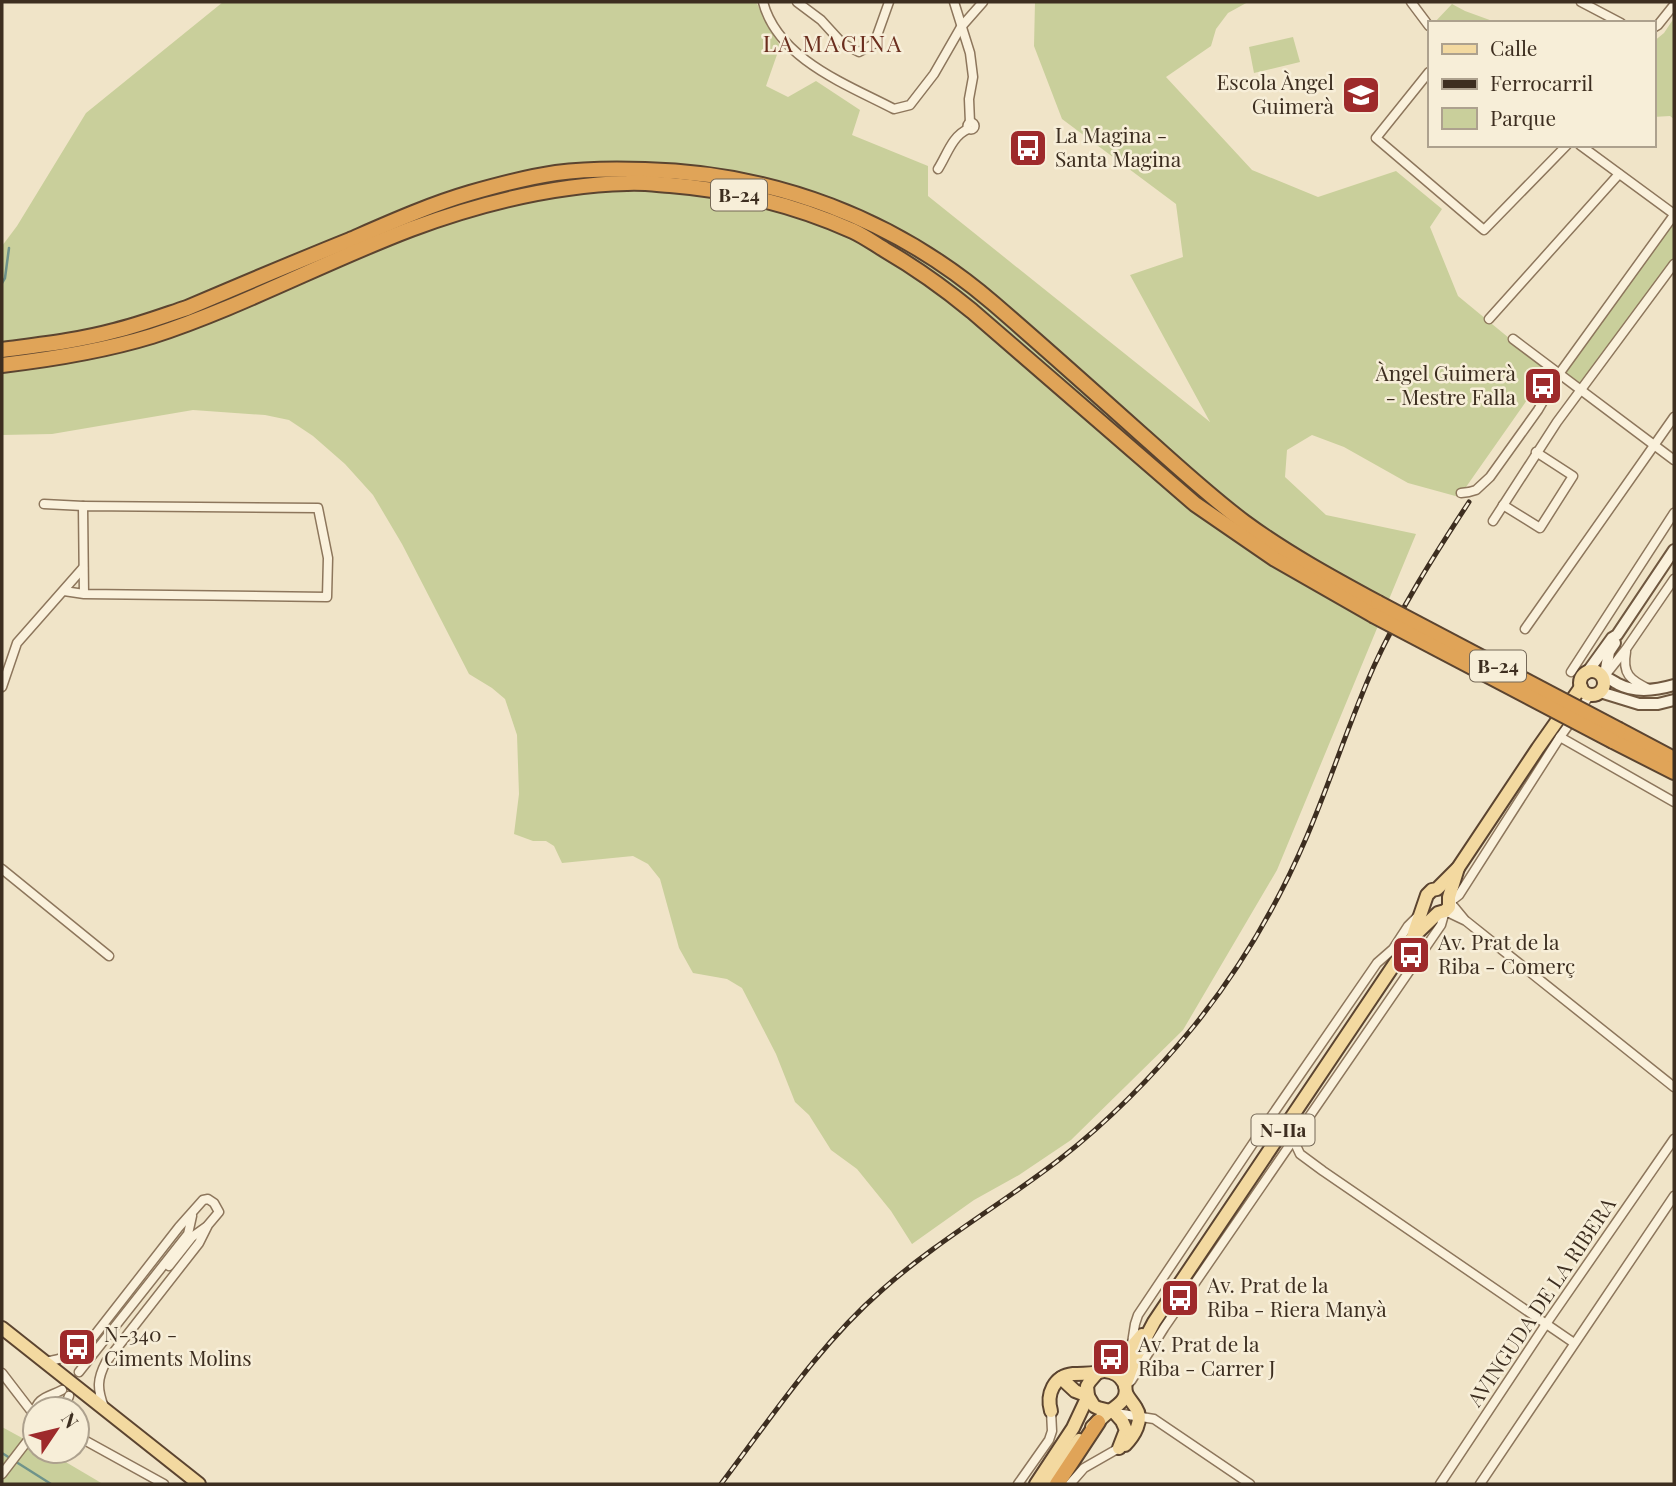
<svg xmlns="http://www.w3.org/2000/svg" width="1676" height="1486" viewBox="0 0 1676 1486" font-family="'Playfair Display',serif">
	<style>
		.green { fill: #c9cf9b }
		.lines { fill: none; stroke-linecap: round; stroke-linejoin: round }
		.stream { stroke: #6f938a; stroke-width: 2.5 }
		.street-casing { stroke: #8d765c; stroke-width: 11 }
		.secondary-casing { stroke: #6f573f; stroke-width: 14 }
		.primary-casing { stroke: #5b4430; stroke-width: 16 }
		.highway-casing { stroke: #5b4430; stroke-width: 18 }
		.street { stroke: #faf1dc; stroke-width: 8 }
		.secondary { stroke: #faf1dc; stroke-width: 10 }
		.primary { stroke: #f3d9a0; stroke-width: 12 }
		.highway { stroke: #e0a458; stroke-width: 14 }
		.rail-casing { stroke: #3d2e20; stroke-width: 5 }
		.rail { stroke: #f7eed8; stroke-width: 2.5; stroke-dasharray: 8; stroke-linecap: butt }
		.highway-bridge-casing { stroke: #5b4430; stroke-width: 18; stroke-linecap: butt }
		.highway-bridge { stroke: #e0a458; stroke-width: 14 }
		.labels { text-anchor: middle; stroke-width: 5; stroke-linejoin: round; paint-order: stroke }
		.shield { fill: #f7eed8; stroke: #756857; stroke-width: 2 }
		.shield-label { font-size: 19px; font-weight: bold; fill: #3d2e20 }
		.poi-label { font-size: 21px; fill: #3d2e20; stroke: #f7eed8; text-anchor: start }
		.street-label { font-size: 21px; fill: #3d2e20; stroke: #f7eed8 }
		.neighbourhood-label { font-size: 23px; letter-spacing: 2px; fill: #6b2e1e; stroke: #f7eed8 }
	</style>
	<rect width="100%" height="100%" fill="#f0e4c8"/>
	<g class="green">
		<path d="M223,2h533l24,44 -14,40 22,11 28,-16 44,29 -8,25 76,31v30l282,226 -80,-147 53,-18 -7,-53 -114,-85 -28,-73 1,-44h213l-20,11 -12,16 -5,17 -45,31 86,93 66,27 78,-26 46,38 -12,18 28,69 90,74 -89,127 -51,-14 -64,-36 -32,-12 -25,15 -2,27 41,38 90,19 -139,336 -94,160 -112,110 -52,35 -45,25 -62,44 -21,-33 -34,-42 -26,-19 -22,-35 -14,-13 -19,-48 -34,-66 -15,-9 -34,-6 -14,-25 -19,-69 -12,-15 -15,-8 -71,7 -8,-17 -8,-5h-13l-19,-7 5,-40 -2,-59 -12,-36 -13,-11 -23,-14 -67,-130 -29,-49 -28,-31 -32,-28 -24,-16 -24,-5 -72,-5 -141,24 -50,1v-189l15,-20 69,-113z"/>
		<path d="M1452,4l13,7 33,12h-64z"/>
		<path d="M1674,18v101l-4,-3 -17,1v-75l11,-9z"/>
		<path d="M1293,37l7,25 -46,11 -5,-26z"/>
		<path d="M1674,223v38l-93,130 -22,-17z"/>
		<path d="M2,1427l33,18v6h12l56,33h-101z"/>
	</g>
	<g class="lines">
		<g class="stream">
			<path d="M2,283l3,-5 4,-30"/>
			<path d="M2,1453l49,31"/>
		</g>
		<defs>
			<g id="street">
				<path d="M763,2c15,57 83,82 131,107l16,-4 24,-31 27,-47 22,-25"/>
				<path d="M797,2l24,18 21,23 17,9 15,-8 15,-42"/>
				<path d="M954,2l16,51 3,24 -4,22 1,24"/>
				<path d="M1411,2l18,24"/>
				<path d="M1581,2l40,21"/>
				<path d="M1653,28l5,-3 16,-20"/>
				<path d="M1429,72l-53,66 108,92 83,-85"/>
				<circle cx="971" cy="126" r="3.5"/>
				<path d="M1580,145l94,69"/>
				<path d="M938,169c9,-14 14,-33 30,-40"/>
				<path d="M1489,319l130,-145"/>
				<path d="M1513,339l161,121"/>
				<path d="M1461,493l8,-1 7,-2 14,-13 48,-67 21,-36 115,-159"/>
				<path d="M44,504l39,2"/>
				<path d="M1503,505l37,23 33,-52 -37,-24"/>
				<path d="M1493,521l64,-99 117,-158"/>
				<path d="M64,591l20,3 243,3 1,-39 -10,-50 -235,-2 1,88"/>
				<path d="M1525,629l149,-212"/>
				<path d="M1626,652c-4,22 4,28 23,37"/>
				<path d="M1571,672l103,-159"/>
				<path d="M1607,673l19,-24 48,-70"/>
				<path d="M2,687l15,-44 66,-75"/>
				<path d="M1560,737l114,65"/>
				<path d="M2,869l107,87"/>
				<path d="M1464,919l-14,-17 9,-7 101,-158 30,-42"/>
				<path d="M1293,1139l7,15 23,17 251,172"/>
				<path d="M169,1266l23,-29 14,-10"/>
				<path d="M1132,1343l3,-19 3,-9 126,-188 113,-164 16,-14 15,-23 9,-9"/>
				<path d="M44,1362c17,-3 30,-6 43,-17l92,-118 24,-27 5,-1 6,4 5,9 -11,13 -9,18 -93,119c-9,17 -9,27 -2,45"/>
				<path d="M79,1372l109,-138 4,-18"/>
				<path d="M2,1373l33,43"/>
				<path d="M1131,1381l33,-53 277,-403 4,-14 21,10 208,166"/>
				<path d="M64,1409l5,-13"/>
				<path d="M1116,1413l38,6 96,65"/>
				<path d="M34,1415c2,-18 15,-18 28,-25"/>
				<path d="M77,1436l87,48"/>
				<path d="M2,1474l33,-43"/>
				<path d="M1018,1484l31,-44 3,-9 -1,-20"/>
				<path d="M1070,1484l14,-16 35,-20"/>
				<path d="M1440,1484l106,-160 128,-185"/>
				<path d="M1480,1484l194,-288"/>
			</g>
			<g id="secondary">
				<path d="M1598,673c7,3 13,7 20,11 17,9 39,6 56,1"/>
				<path d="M1586,674l26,-36 5,-3 57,-85"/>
				<path d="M1604,680l5,-28 6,-9"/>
				<path d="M1600,692l39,12h19l16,-4"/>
			</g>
			<g id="primary">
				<circle cx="1592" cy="683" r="12"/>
				<path d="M1414,933l13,-38 5,-5 5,-1 21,-21 80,-120 43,-61"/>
				<path d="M2,1328l197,156"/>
				<path d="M1061,1378l14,13 13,5 6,10 4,2 12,3 5,2 7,8 4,9 -7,18"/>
				<path d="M1125,1386l10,-28 19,-36 258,-384 26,-25 7,-2 4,-4v-10l9,-29"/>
				<path d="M1051,1411c-5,-17 3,-35 22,-37 12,-1 22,1 33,-4 15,-7 25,-23 36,-35"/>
				<path d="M1092,1427c6,-5 11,-11 18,-16 10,-7 20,-14 14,-28 -4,-8 -10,-11 -19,-12"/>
				<path d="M1125,1445c9,-9 19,-25 11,-37 -3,-5 -7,-9 -10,-15"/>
				<path d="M1036,1484l37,-56 15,-32 -1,-10 3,-5 6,-7"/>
				<path d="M1046,1484l33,-44"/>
			</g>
			<g id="highway">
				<path d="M2,350c37,-5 75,-9 112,-19 25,-6 49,-15 73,-23 54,-23 108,-46 163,-68 39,-17 79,-35 120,-47 28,-8 58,-16 86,-20 29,-4 59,-4 89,-3 129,3 250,49 348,133 50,43 99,87 148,131 34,30 67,61 103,88 42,31 88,56 134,81"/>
				<path d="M2,365c51,-6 101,-14 150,-29 89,-29 172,-74 259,-107 70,-26 142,-44 216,-46 14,-1 29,1 43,2 63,5 125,20 183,46 11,5 22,13 32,19 31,18 59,38 87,61l223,193 80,55 98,56"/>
				<path d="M1619,730l55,29"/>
				<path d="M1613,741l61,31"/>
				<path d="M1057,1484l41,-62"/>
			</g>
		</defs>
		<use href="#street" class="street-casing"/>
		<use href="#secondary" class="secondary-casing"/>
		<use href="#primary" class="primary-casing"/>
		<use href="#highway" class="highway-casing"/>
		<use href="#street" class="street"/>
		<use href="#secondary" class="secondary"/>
		<use href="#primary" class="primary"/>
		<use href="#highway" class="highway"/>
		<defs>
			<path id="rail" d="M721,1484c50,-66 98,-139 161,-194 55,-49 120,-86 178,-131 50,-39 94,-84 134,-133 46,-57 84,-122 113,-190 24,-56 42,-114 67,-170 26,-57 61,-112 95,-164"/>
		</defs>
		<use href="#rail" class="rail-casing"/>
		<use href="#rail" class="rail"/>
		<defs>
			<g id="highway-bridge">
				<path d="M1378,603l241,127"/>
				<path d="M1373,615l240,126"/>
			</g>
		</defs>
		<use href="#highway-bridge" class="highway-bridge-casing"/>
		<use href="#highway-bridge" class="highway-bridge"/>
	</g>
	<defs>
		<symbol id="school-square" viewBox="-11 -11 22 22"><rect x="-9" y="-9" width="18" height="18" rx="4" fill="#9e2a2b" stroke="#f7eed8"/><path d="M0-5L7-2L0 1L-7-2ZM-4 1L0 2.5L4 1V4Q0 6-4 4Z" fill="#fff"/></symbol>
		<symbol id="bus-square" viewBox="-11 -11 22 22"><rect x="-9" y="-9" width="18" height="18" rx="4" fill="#9e2a2b" stroke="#f7eed8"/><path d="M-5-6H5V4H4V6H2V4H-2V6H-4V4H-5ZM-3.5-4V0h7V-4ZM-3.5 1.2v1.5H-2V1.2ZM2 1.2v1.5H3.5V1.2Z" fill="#fff"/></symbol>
	</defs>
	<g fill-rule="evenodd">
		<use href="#school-square" x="1339" y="73" width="44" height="44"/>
		<use href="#bus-square" x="1006" y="126" width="44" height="44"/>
		<use href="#bus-square" x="1521" y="364" width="44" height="44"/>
		<use href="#bus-square" x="1389" y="933" width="44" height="44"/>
		<use href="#bus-square" x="1158" y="1276" width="44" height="44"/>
		<use href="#bus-square" x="55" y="1325" width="44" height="44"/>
		<use href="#bus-square" x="1089" y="1335" width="44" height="44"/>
	</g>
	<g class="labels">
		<g class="shield">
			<rect x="711" y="179.5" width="56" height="31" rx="5"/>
			<rect x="1470" y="650.5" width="56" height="31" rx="5"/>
			<rect x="1251.5" y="1114.5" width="63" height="31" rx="5"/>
		</g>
		<g class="shield-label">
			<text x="739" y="202">B-24</text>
			<text x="1498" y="673">B-24</text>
			<text x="1283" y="1137">N-IIa</text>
		</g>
		<g class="poi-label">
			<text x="1334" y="90" text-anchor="end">Escola Àngel<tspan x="1334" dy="24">Guimerà</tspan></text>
			<text x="1055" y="143">La Magina -<tspan x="1055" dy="24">Santa Magina</tspan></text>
			<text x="1516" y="381" text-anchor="end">Àngel Guimerà<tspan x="1516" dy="24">- Mestre Falla</tspan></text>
			<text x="1438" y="950">Av. Prat de la<tspan x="1438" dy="24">Riba - Comerç</tspan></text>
			<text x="1207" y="1293">Av. Prat de la<tspan x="1207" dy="24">Riba - Riera Manyà</tspan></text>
			<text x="104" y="1342">N-340 -<tspan x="104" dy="24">Ciments Molins</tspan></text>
			<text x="1138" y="1352">Av. Prat de la<tspan x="1138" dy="24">Riba - Carrer J</tspan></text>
		</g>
		<g class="street-label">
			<text transform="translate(1542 1302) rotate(-56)" y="7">AVINGUDA DE LA RIBERA</text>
		</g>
		<g class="neighbourhood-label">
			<text x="833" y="52">LA MAGINA</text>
		</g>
	</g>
	<rect width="1676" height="1486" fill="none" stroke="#3d2e20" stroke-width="7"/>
	<rect x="1428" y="21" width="228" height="126" fill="#f7eed8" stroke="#ada18e" stroke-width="2"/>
	<rect x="1442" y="44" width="35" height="10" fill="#f3d9a0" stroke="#ada18e" stroke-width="2"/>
	<text x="1490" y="56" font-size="21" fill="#3d2e20">Calle</text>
	<rect x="1442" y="79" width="35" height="10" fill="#3d2e20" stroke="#ada18e" stroke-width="2"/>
	<text x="1490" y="91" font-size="21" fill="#3d2e20">Ferrocarril</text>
	<rect x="1442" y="108" width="35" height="21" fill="#c9cf9b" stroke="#ada18e" stroke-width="2"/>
	<text x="1490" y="126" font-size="21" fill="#3d2e20">Parque</text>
	<g transform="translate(56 1430) rotate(55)"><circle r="33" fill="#f7eed8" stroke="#ada18e" stroke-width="2"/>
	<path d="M0-5L12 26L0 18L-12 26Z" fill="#9e2a2b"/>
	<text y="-10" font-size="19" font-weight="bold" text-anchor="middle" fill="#3d2e20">N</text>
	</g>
</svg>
